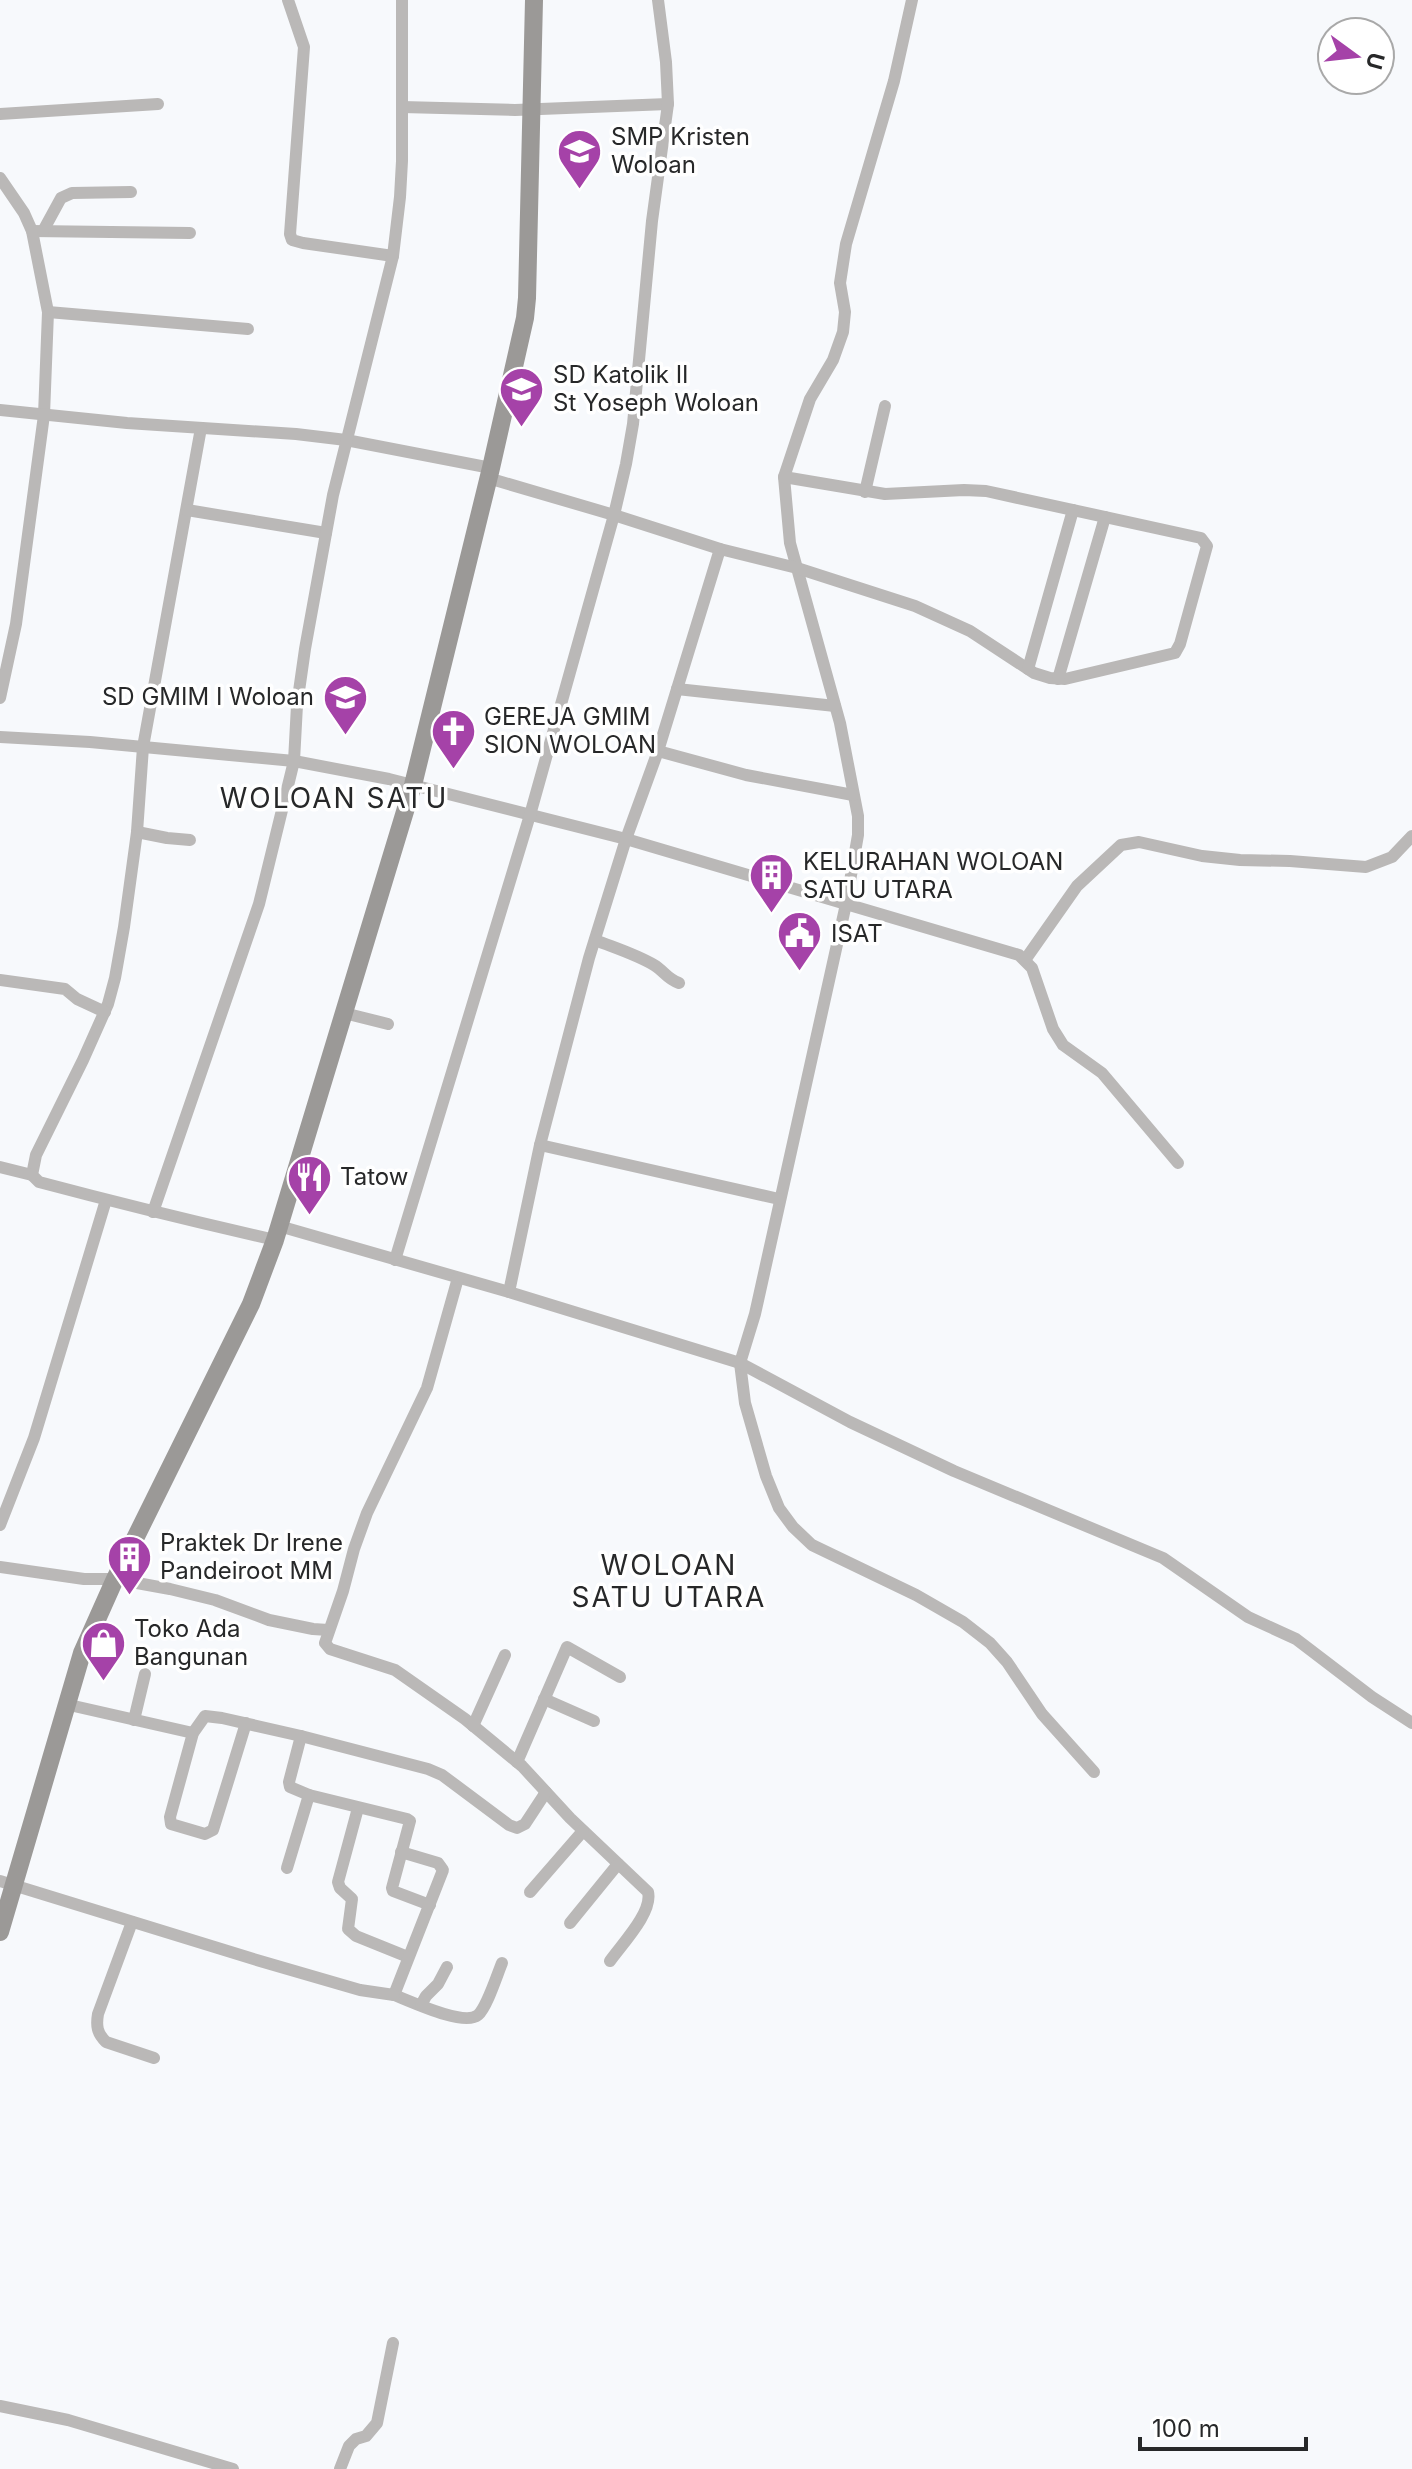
<svg xmlns="http://www.w3.org/2000/svg" width="1412" height="2469" viewBox="0 0 1412 2469" font-family="Inter,sans-serif">
	<style>
		.lines { fill: none; stroke-linecap: round; stroke-linejoin: round }
		.street { stroke: #bab8b7; stroke-width: 12 }
		.secondary { stroke: #9b9997; stroke-width: 18 }
		.labels { text-anchor: middle; stroke-width: 7; stroke-linejoin: round; paint-order: stroke }
		.poi-label { font-size: 24px; fill: #272829; stroke: #fff; text-anchor: start }
		.quarter-label { font-size: 28px; letter-spacing: 2px; fill: #272829; stroke: #fff }
	</style>
	<rect width="100%" height="100%" fill="#f7f9fc"/>
	<g class="lines">
		<g class="street">
			<path d="M288,0l16,47 -14,187 2,6 11,3 90,13"/>
			<path d="M912,0l-18,81 -48,163 -6,39 5,29 -2,20 -10,28 -23,39 -26,78 6,66 50,180 18,93v19l-12,69 -91,410 -15,49 5,40 21,73 13,32 14,19 19,18 104,50 47,27 27,21 17,19 35,52 52,58"/>
			<path d="M402,107l113,3 153,-6"/>
			<path d="M0,114l158,-10"/>
			<path d="M0,178l24,35 8,18 16,81 -4,103 -28,209 -16,74"/>
			<path d="M32,231l158,2"/>
			<path d="M43,231l18,-33 11,-5 59,-1"/>
			<path d="M48,312l200,17"/>
			<path d="M0,410l127,13 169,11 50,6 145,28"/>
			<path d="M201,428l-58,319 -6,85 -13,95 -9,51 -7,26 -25,56 -47,95 -4,20 7,7c79,21 157,40 236,58"/>
			<path d="M488,478l126,37 106,34 77,19 118,38 55,25 64,42 16,5 15,1 110,-26 5,-9 27,-98 -6,-8 -215,-47 -22,-1 -79,4 -101,-17"/>
			<path d="M865,492l20,-86"/>
			<path d="M187,510l139,23"/>
			<path d="M1028,669l45,-159"/>
			<path d="M1058,679l47,-162"/>
			<path d="M677,689l158,17"/>
			<path d="M0,737l90,5 204,19 95,18 237,60 393,116 13,13 21,61 10,16 39,28 76,90"/>
			<path d="M658,751l88,24 107,20"/>
			<path d="M137,832l30,6 23,2"/>
			<path d="M595,940c20,8 40,14 59,25 10,6 13,14 25,18"/>
			<path d="M1025,960l52,-74 44,-41 18,-3 63,14 38,4 50,1 76,6 26,-10 20,-21"/>
			<path d="M0,980l65,9 12,10 28,13"/>
			<path d="M344,1013l44,11"/>
			<path d="M540,1145l239,54"/>
			<path d="M0,1167l32,8"/>
			<path d="M153,1212l106,-308 35,-143 3,-56 8,-56 28,-154 60,-239 7,-59 2,-36v-161"/>
			<path d="M279,1226l230,66 231,71 110,59 104,49 209,87 85,59 48,22 76,58 40,26"/>
			<path d="M395,1260l135,-445 84,-300 12,-51 7,-40 19,-203 16,-117 -2,-42 -8,-62"/>
			<path d="M458,1278l-31,110 -60,125 -13,36 -11,42 -18,52 5,6 65,21 70,49 57,47 48,52 78,74c5,20 -26,52 -38,69"/>
			<path d="M509,1292l31,-147 49,-187 37,-119 32,-88 62,-202"/>
			<path d="M0,1525l34,-87 72,-238"/>
			<path d="M0,1567l84,12h31l55,10 45,11 54,20 44,9 15,1"/>
			<path d="M544,1699l50,22"/>
			<path d="M65,1704l128,29"/>
			<path d="M134,1720l11,-46"/>
			<path d="M246,1723l-33,107 -8,4 -34,-10 -1,-7 23,-84 12,-17 17,2 79,18 127,33 14,6 67,50 8,3 8,-4 21,-32"/>
			<path d="M473,1726l32,-71"/>
			<path d="M301,1736l-12,46 1,5 19,8 98,24 3,2 -18,67 1,3 37,14"/>
			<path d="M517,1762l50,-115 53,30"/>
			<path d="M358,1808l-20,74 2,6 12,11 -4,30 8,7 52,21"/>
			<path d="M401,1852l37,11 5,7 -49,125c16,6 70,32 84,20 9,-8 19,-40 24,-52"/>
			<path d="M287,1868l22,-73"/>
			<path d="M0,1881l260,80 100,29 34,5"/>
			<path d="M530,1892l53,-61"/>
			<path d="M132,1922l-34,92c-2,12 -1,19 8,28l48,16"/>
			<path d="M570,1923l48,-59"/>
			<path d="M421,2005l5,-9 12,-12 9,-17"/>
			<path d="M0,2406l68,14 165,49"/>
			<path d="M340,2469l9,-23 7,-7 10,-3 11,-13 16,-80"/>
		</g>
		<path class="secondary" d="M0,1932l82,-279 33,-74 136,-275 24,-64 138,-455 78,-317 34,-150 2,-20 7,-298"/>
	</g>
	<defs>
		<symbol id="school-pin" viewBox="-11 -11 22 30"><path d="M0 17L-7.5 6A9.5 9.5 0 1 1 7.5 6Z" fill="#a542a8" stroke="#fff"/><path d="M0-5L7-2L0 1L-7-2ZM-4 1L0 2.5L4 1V4Q0 6-4 4Z" fill="#fff"/></symbol>
		<symbol id="church-pin" viewBox="-11 -11 22 30"><path d="M0 17L-7.5 6A9.5 9.5 0 1 1 7.5 6Z" fill="#a542a8" stroke="#fff"/><path d="M-1.2-6h2.4v3.5h3.3v2.4h-3.3V6h-2.4V-.1h-3.3v-2.4h3.3Z" fill="#fff"/></symbol>
		<symbol id="building-pin" viewBox="-11 -11 22 30"><path d="M0 17L-7.5 6A9.5 9.5 0 1 1 7.5 6Z" fill="#a542a8" stroke="#fff"/><path d="M-4-6H4V6H1V3H-1V6H-4ZM-2.5-4.3h1.7v1.8h-1.7ZM.8-4.3h1.7v1.8H.8ZM-2.5-1h1.7V.8h-1.7ZM.8-1h1.7V.8H.8Z" fill="#fff"/></symbol>
		<symbol id="civic-pin" viewBox="-11 -11 22 30"><path d="M0 17L-7.5 6A9.5 9.5 0 1 1 7.5 6Z" fill="#a542a8" stroke="#fff"/><path d="M-.6-6.5H3V-4.5H.6V-3L4-1V1h2V6H-6V1h2V-1L-.6-3ZM-1.2 2.5V6h2.4V2.5Z" fill="#fff"/></symbol>
		<symbol id="restaurant-pin" viewBox="-11 -11 22 30"><path d="M0 17L-7.5 6A9.5 9.5 0 1 1 7.5 6Z" fill="#a542a8" stroke="#fff"/><path d="M-5-6h1v4h1v-4h1v4h1v-4h1v5L-1.5 .5V6h-2V.5L-5-1ZM5-6V6H3V1.5H1.5Q1.5-4 5-6Z" fill="#fff"/></symbol>
		<symbol id="shop-pin" viewBox="-11 -11 22 30"><path d="M0 17L-7.5 6A9.5 9.5 0 1 1 7.5 6Z" fill="#a542a8" stroke="#fff"/><path d="M-5-2.5h2.3a2.7 3.5 0 0 1 5.4 0H5L5.5 6h-11ZM-1.5-2.5h3a1.5 2.3 0 0 0-3 0Z" fill="#fff"/></symbol>
	</defs>
	<g fill-rule="evenodd">
		<use href="#school-pin" x="554" y="126" width="51" height="69"/>
		<use href="#school-pin" x="496" y="364" width="51" height="69"/>
		<use href="#school-pin" x="320" y="672" width="51" height="69"/>
		<use href="#church-pin" x="428" y="706" width="51" height="69"/>
		<use href="#building-pin" x="746" y="850" width="51" height="69"/>
		<use href="#civic-pin" x="774" y="908" width="51" height="69"/>
		<use href="#restaurant-pin" x="284" y="1152" width="51" height="69"/>
		<use href="#building-pin" x="104" y="1532" width="51" height="69"/>
		<use href="#shop-pin" x="78" y="1618" width="51" height="69"/>
	</g>
	<g class="labels">
		<g class="poi-label">
			<text x="611" y="145">SMP Kristen<tspan x="611" dy="28">Woloan</tspan></text>
			<text x="553" y="383">SD Katolik II<tspan x="553" dy="28">St Yoseph Woloan</tspan></text>
			<text x="314" y="705" text-anchor="end">SD GMIM I Woloan</text>
			<text x="484" y="725">GEREJA GMIM<tspan x="484" dy="28">SION WOLOAN</tspan></text>
			<text x="803" y="870">KELURAHAN WOLOAN<tspan x="803" dy="28">SATU UTARA</tspan></text>
			<text x="831" y="942">ISAT</text>
			<text x="340" y="1185">Tatow</text>
			<text x="160" y="1551">Praktek Dr Irene<tspan x="160" dy="28">Pandeiroot MM</tspan></text>
			<text x="134" y="1637">Toko Ada<tspan x="134" dy="28">Bangunan</tspan></text>
		</g>
		<g class="quarter-label">
			<text x="334" y="808">WOLOAN SATU</text>
			<text x="669" y="1575">WOLOAN<tspan x="669" dy="32">SATU UTARA</tspan></text>
		</g>
	</g>
	<g transform="translate(1356 56) rotate(105)"><circle r="38" fill="#ffffff" stroke="#a9a9a9" stroke-width="2"/>
	<path d="M0-6L14 30L0 20L-14 30Z" fill="#a542a8"/>
	<text y="-12" font-size="22" font-weight="bold" text-anchor="middle" fill="#272829">U</text>
	</g>
	<path d="M1140 2437v12h166v-12" fill="none" stroke="#272829" stroke-width="4"/>
	<text x="1152" y="2437" font-size="24" fill="#272829" stroke="#ffffff" stroke-width="6" paint-order="stroke">100 m</text>
</svg>
